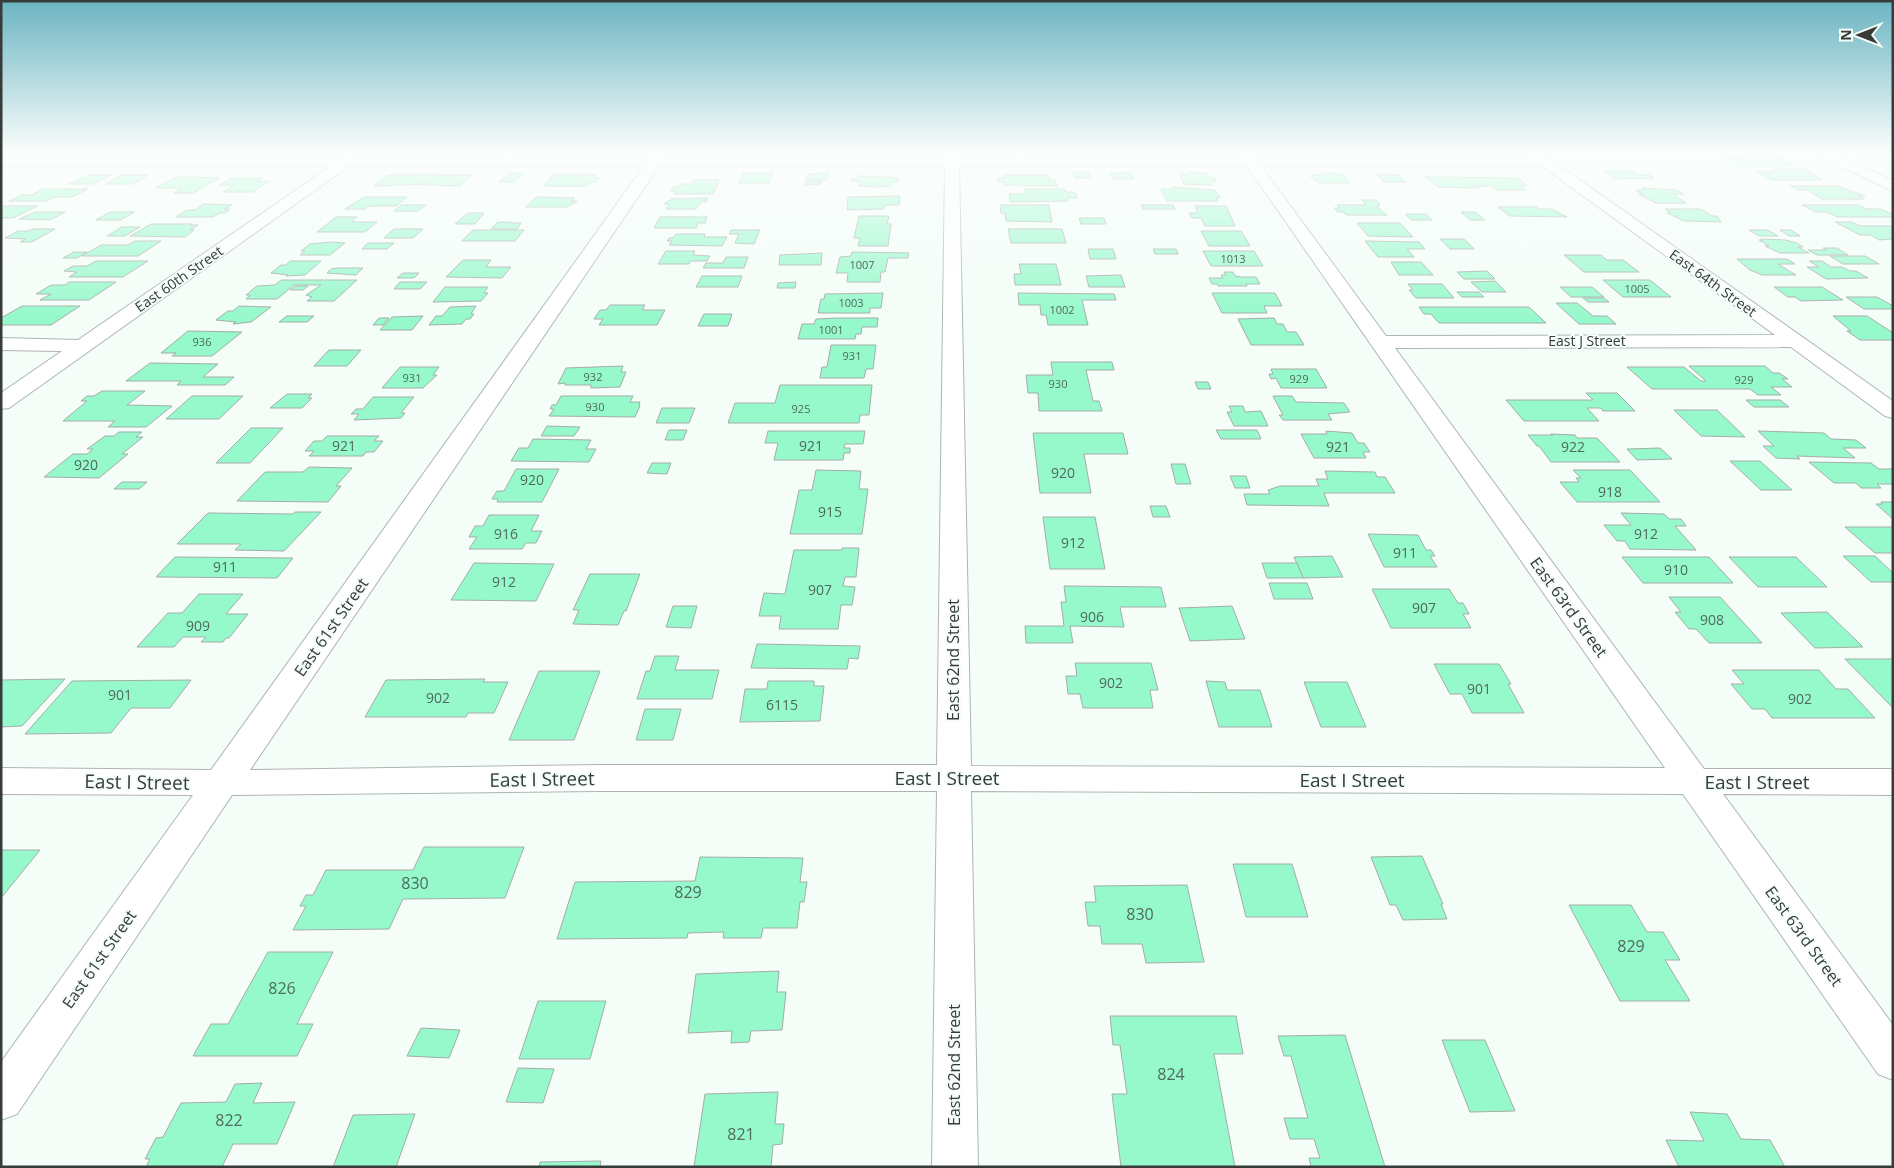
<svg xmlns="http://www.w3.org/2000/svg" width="1894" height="1168" viewBox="0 0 1894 1168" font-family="'Open Sans',sans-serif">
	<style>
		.built { fill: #e3f4eb }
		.building { fill: #96f9cb; stroke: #a4ada8 }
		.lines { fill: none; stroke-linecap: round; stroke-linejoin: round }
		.minor-casing { stroke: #adb5b1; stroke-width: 2 }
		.minor { fill: #fff; fill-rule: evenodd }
		.labels { text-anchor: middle; stroke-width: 4; stroke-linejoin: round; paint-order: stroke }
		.far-number-label { font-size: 11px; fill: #4f6a5e }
		.far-street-label { font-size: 14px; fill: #373b39; stroke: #f4fdf8 }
		.number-label { font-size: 14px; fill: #4f6a5e }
		.street-label { font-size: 16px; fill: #373b39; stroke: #f4fdf8 }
		.near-number-label { font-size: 16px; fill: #4f6a5e }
		.near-street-label { font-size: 19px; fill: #373b39; stroke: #f4fdf8 }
	</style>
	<rect width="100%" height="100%" fill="#f4fdf8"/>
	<path class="built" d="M1851,154h42v19z"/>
	<g class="building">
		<path d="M716,154h44h-18l-1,3h-24l1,-3z"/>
		<path d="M1733,155l46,1 15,10h-59l-11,-7h16z"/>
		<path d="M1774,169h31l17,11h-50l-16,-8 20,-1z"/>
		<path d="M1604,171h28l7,4h10l5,3 -38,1z"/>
		<path d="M1073,172h16l2,6h-16z"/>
		<path d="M1131,172l3,7h-21l-3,-6z"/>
		<path d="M1188,172l18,1 3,4h6l1,4h-5l2,4 -29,-1 -5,-10h10z"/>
		<path d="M509,173h15l-11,9h-14z"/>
		<path d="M744,173h29l-4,10h-30z"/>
		<path d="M829,173l-2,7h-21l2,-6z"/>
		<path d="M1328,173l14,1 8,9h-31l-9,-7z"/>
		<path d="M437,174l-1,1h35l-11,11 -30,-1 1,-1 -57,2 13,-11z"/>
		<path d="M554,174l42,1 -3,3h6l-3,4h-6l-3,4h-44z"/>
		<path d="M1377,174l21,1 8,7h-22z"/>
		<path d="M88,175h23l-18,9h-24z"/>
		<path d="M122,175h26l-15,9h-27z"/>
		<path d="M1003,175h46l1,5h5l2,6 -53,-1v-3h-5l-1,-4h6z"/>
		<path d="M857,176l35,1 6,1v4h-7v4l-14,1 -18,-1 1,-4 -9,-1 1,-2h5z"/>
		<path d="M176,177h15l29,1 -27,15h-19l8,-5h-26z"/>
		<path d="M1425,177l93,1 9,8h-6l4,4h-29l-4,-4h-15l2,2 -41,-1z"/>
		<path d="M232,178h30l-6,3h13l-16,11h-30l11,-7h-15z"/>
		<path d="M694,180h25l-6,14h-39l2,-3h-5l2,-4h5l2,-3h12z"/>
		<path d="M806,181h16l-1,3 -16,1z"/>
		<path d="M1790,186h48l27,10h-7l6,3h-42l-15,-9h-8z"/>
		<path d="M1172,187l43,3 5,8h-4l2,3h-51l-6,-12h12z"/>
		<path d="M1642,188l34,2 8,4h-11l13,9h-30l-18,-9h5l-7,-4h9z"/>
		<path d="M43,189h45l-16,8h-18l-7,4h-38l13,-6h10z"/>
		<path d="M1025,189h40v3h10l2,6h-10l1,3 -58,1 -1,-8h16z"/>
		<path d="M900,196l-1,9h-12l-3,1v3l-37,1 1,-13z"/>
		<path d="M364,197h43l-11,9h-27l-5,3h-19z"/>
		<path d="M536,197l39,1 -4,3h6l-10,6h-41z"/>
		<path d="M708,198l-2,4h-5l-5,7h-30l3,-5h-5l8,-5z"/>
		<path d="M1362,200h14l4,5 -3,2 10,8h-41l-2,-3h-6l-4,-4h6l-3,-3h29z"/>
		<path d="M203,204l29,1 -8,4h6l-5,4h-5l-7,4h-37l11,-7h8z"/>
		<path d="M401,205h25l-8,6h-24z"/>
		<path d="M1000,205h49l3,17 -46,-1 -1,-8h-4z"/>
		<path d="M1141,205h32l2,4h-32z"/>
		<path d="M1802,205h56l9,4h14l12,6v2h-56l-10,-5h-11z"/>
		<path d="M1,206h37l-25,12h-12z"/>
		<path d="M1195,206h31l9,20h-30l-4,-8h-9l-3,-5h9z"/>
		<path d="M1498,207h38l3,2h12l16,8 -57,-1z"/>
		<path d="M1665,209h36l11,7h5l4,6 -37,-1 -17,-8h4z"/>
		<path d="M35,212h30l-15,8 -31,-1z"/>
		<path d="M110,212h24l-13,8h-25z"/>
		<path d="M1461,212h14l10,8h-15z"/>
		<path d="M468,213h16l-9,11h-20z"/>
		<path d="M1406,214h20l6,6h-21z"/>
		<path d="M859,216h30l-2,8h4l-3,22h-30l2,-8h-6z"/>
		<path d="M336,217h21l-5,5h25l-12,10h-48z"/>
		<path d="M660,217h47l-2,6h-7l-2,5h-42z"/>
		<path d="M1079,218h25l2,6h-25z"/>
		<path d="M498,222h13l-1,1h11l-4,6h-26z"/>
		<path d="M1835,222h17l8,4h33v13l-14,1 -8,-5h-11z"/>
		<path d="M1357,223h43l13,14 -45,-1z"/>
		<path d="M151,224h41l-2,1h8l-8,5h4l-9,7 -55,-1z"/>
		<path d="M122,227h18l-15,9h-18z"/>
		<path d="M33,229h22l-23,13h-12l6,-3 -21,-1 13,-7h11z"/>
		<path d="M394,229h29l-10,9h-29z"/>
		<path d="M1008,229h54l4,14h-55z"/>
		<path d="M473,230h51l-9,11h-53z"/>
		<path d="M731,230h29l-6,14 -19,-1 4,-9h-10z"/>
		<path d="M1749,230h19l10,6h-19z"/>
		<path d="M1780,230h11l9,6h-11z"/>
		<path d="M1201,231h40l9,15h-41z"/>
		<path d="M676,234h29l-1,3h23l-5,9 -53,-1 3,-4h-5l2,-3h4z"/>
		<path d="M1440,239h24l10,10h-24z"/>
		<path d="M1761,239l25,1 11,3 6,4h-5l11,6h-29l-15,-7h4l-10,-6h4z"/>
		<path d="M135,241h26l-23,15h-56l19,-11h27z"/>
		<path d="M1365,241l54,1 6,7h-18l7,8h-36z"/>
		<path d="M331,242l14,1 -15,12h-30l5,-4h-4l9,-7z"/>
		<path d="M368,243h26l-7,6h-25z"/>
		<path d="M1823,248h14l11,7h-31l-9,-5h18z"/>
		<path d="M1088,249h25l3,10h-26z"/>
		<path d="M1153,249h23l2,5h-23z"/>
		<path d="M666,251h29l-2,4 17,1 -3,5h-17l-1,3h-31z"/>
		<path d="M1203,251h51l9,15h-52z"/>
		<path d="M74,252h13l-10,6h-14z"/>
		<path d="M852,252l57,1 -1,5h-20l-3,14h-4l-1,10h-33l1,-9h-12l4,-16 11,-1z"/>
		<path d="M822,253l-1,12h-42l1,-10z"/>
		<path d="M1564,255h37l6,5h16l16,12h-55z"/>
		<path d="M1830,256h35l14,8h-36z"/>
		<path d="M726,257h22l-4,11h-41l3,-5h17z"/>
		<path d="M1737,259h50l8,5h-17l18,11h-34l-12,-5z"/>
		<path d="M463,260h28l-5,7h25l-9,11 -56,-1z"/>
		<path d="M96,261h52l-25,16h-54l8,-5 -13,-1 9,-5h14z"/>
		<path d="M290,261h31l-16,14 -19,1 2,-1 -17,-2 10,-8h5z"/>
		<path d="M1809,261h13l9,6h11l8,4h6l12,7 -42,1 -19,-12h12z"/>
		<path d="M1391,262h30l12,13h-34z"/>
		<path d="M1019,264h37l5,21h-46l-1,-11h7z"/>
		<path d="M337,268h26l-7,7 -29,-2 4,-4z"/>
		<path d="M1487,271l8,8h-31l-7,-7z"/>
		<path d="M1224,272h9l2,4 7,1h14l4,7h-14l1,2h-29l-1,-2h-5l-3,-6h14l-2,-3h5z"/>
		<path d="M403,273h16l-5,5h-17z"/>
		<path d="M1121,275l4,12h-36l-3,-11z"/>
		<path d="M702,276h40l-4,11h-42z"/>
		<path d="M281,280h76l-23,21h-27l5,-4 -6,-2 15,-10h-27l-17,14h-31l4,-4h-4l11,-9 18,-1z"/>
		<path d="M1603,280h47l21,17h-48z"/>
		<path d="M1495,281l11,11h-24l-11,-10z"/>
		<path d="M69,282h47l-27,18h-49l11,-6h-15l15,-9h14z"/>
		<path d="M400,282h27l-7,7h-26z"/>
		<path d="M796,282l-1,6h-18l1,-5z"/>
		<path d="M1408,284h34l12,14h-38l-7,-8h4z"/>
		<path d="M296,286h12l-5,4h-13z"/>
		<path d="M445,287h43l-4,6h4l-7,8 -48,1z"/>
		<path d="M1560,287h32l12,10h-33z"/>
		<path d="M1774,287h48l21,13 -42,1 -6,-4h-7z"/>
		<path d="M1457,292h22l5,5h-22z"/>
		<path d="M883,293l-2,15h-11v5h-52l3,-14h3l1,-5z"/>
		<path d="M1018,293l96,1 2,6h-34l6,25h-40l-2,-10h-5l-1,-10h-21z"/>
		<path d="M1212,293h63l7,13h-18l3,7h-45z"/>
		<path d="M1846,297h31l16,9v3h-29z"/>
		<path d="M1583,298h21l5,4h-21z"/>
		<path d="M1556,303h21l16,13h14l9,8h-37z"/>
		<path d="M610,305h35l-3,5h23l-8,15h-58l4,-6h-9l6,-9h6z"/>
		<path d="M22,306h58l-29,19h-50v-7z"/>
		<path d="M239,306l32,1 -20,15 -18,2 3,-2 -20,-2 12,-9h5z"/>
		<path d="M476,306l-5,8h3l-4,5h-4l-4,5 -33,1 7,-9h6l8,-9z"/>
		<path d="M1419,307h110l17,16h-107l-8,-9h-7z"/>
		<path d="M704,314h28l-4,12h-30z"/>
		<path d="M287,316h27l-7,6h-28z"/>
		<path d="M423,316l-11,14h-32l12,-13z"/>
		<path d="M1833,316h34l26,17v7h-33l-13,-9h4z"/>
		<path d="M379,318h10l-6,7h-10z"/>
		<path d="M837,318h41l-1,9h-15l-1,7h-5l-1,5h-57l4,-15h12l2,-5z"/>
		<path d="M1274,318l3,6h6l4,8h9l8,13h-53l-13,-26z"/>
		<path d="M188,331l54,1 -30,24h-40l4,-3h-15z"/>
		<path d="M831,345h45l-3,24h-7l-2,9h-44l2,-11h5z"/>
		<path d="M329,350h32l-14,16h-33z"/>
		<path d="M1051,362h61l2,8h-28l7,31h6l3,10h-63l-1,-18h-10l-2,-18h27z"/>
		<path d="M150,363l68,1 -15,13h31l-9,8h-48l4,-4h-55z"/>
		<path d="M623,366l-2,6h5l-6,15 -29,1v-3h-26v-2l-7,1 8,-16z"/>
		<path d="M1689,366h76l8,7h6l9,6h-6l10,8h-21l10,8h-23l-8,-6h-98l-25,-22h57l17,14h5z"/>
		<path d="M400,367h39l-6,8h4l-14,13h-41z"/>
		<path d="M1271,369h45l11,19h-46l-5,-10 -5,1 -2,-5h4z"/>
		<path d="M1195,382h13l3,7h-13z"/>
		<path d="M780,385h92l-3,30h-9l-1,8h-131l7,-20h40z"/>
		<path d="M102,391h43l-18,14 45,1 -26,21h-38l7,-6h-52l24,-20h-6l6,-5h7z"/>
		<path d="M1586,393h31l18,18h-32l-2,-3h-14l12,13h-75l-18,-21h87z"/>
		<path d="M287,394h25l-4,4h4l-10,10h-32z"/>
		<path d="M192,396h51l-24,23h-53z"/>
		<path d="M561,396h72l-3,6h10l-1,4h1l-5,11 -86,-1 5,-7h-4l2,-4h4z"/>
		<path d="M1273,396h19l4,6 48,1 6,9 -22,2 4,6h-49l-4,-5h4z"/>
		<path d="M373,397h41l-13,16h4l-4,5 -47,2 5,-6h-8l5,-5h7z"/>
		<path d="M1746,400h34l9,7h-35z"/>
		<path d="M1229,406h14l2,6 16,-1 7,15h-34l-7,-14h5z"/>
		<path d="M662,408h33l-6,15h-33z"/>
		<path d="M1674,410h43l28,27 -44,-1z"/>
		<path d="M547,426l33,1 -6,9h-33z"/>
		<path d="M251,428h32l-33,35h-34z"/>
		<path d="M669,430h18l-4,10h-18z"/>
		<path d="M1216,430h41l4,9h-40z"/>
		<path d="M768,431h97l-2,13h-18l-1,4h6v5h-6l-1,7h-69l4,-17h-13z"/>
		<path d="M1326,431l26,2 6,10h6l6,9h-7l3,6h-52l-13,-24h26z"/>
		<path d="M1758,431l66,2 7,6 25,1 10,8h-23l12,10 -58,-2 3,3 -24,-1 -13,-12h11z"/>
		<path d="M119,432h23l-6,5h7l-21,17h6l-29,24 -55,-1 29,-23h14l6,-5h-6l18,-13h9z"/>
		<path d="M1033,433h90l5,21h-44l7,39h-51z"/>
		<path d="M1551,434l24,1 2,3h20l23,24h-69l-12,-16h-2l-9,-11h25z"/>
		<path d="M327,436h52l-5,5h9l-9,11h-8l-3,4h-54l5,-5h-9l9,-10h8z"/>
		<path d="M533,439l58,1 -5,9h10l-7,13 -78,-1 8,-13h9z"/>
		<path d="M1660,448l12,11 -35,1 -10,-11z"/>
		<path d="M1730,461h30l32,29h-31z"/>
		<path d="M1809,462l62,1 8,6h14v15h-16l4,4h-20l-5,-5h-22z"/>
		<path d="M652,463h19l-4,11 -20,-1z"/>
		<path d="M1171,464h14l6,20h-15z"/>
		<path d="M309,467l43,1 -16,18h5l-13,16 -91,-1 28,-29h38z"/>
		<path d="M516,469h43l-17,33h-45l1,-3h-6l5,-8h7z"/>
		<path d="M816,470l45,1 -2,18h9l-6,45h-72l9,-44h13z"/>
		<path d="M1573,470h57l30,32h-83l-17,-20h19l-3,-4h5z"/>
		<path d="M1325,471l50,1 2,5h8l10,16h-71l5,13 -82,-1 -3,-11h26l-2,-4 12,-4h39l-3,-7h12z"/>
		<path d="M1230,476h16l4,12h-15z"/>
		<path d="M122,482h25l-8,7h-25z"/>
		<path d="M1881,502h12v17l-17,-15h6z"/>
		<path d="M1150,506h16l4,11h-17z"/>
		<path d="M295,512h26l-37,39 -49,-1 6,-6h-64l31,-31 85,1z"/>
		<path d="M1621,513l43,1 5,5h12l5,7h-11l21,24 -66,-1 -5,-8h-8l-13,-16h27z"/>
		<path d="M489,515h50l-8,16h11l-6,12h-10l-4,6h-53l8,-12h-8l6,-11h8z"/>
		<path d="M1043,517h52l10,52h-55z"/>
		<path d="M1845,527h48v26h-18z"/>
		<path d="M1368,534l50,1 8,15h5l4,6h-5l7,11h-53z"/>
		<path d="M842,548h17l-3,29h-11l-2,9 12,1 -3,18h-11l-3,24h-59l2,-13h-22l5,-23 21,1 9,-44h48z"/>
		<path d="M1332,556l11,21 -40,1 -9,-21z"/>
		<path d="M1843,556h32l18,17v9h-22z"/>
		<path d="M175,557l118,1 -16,20 -121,-1z"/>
		<path d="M1622,557h87l24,26h-90z"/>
		<path d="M1729,557h67l31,30h-69z"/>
		<path d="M474,563l80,1 -18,37 -85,-1z"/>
		<path d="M1262,563h35l6,15h-36z"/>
		<path d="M590,574h50l-14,37h-2l-6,14 -45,-1 6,-14h-6z"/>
		<path d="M1269,583h38l6,16h-39z"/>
		<path d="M1064,586l97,1 5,20h-46l4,20 -54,-1 3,17h-47l-1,-17h39l-3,-24h5z"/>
		<path d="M1372,589h77l9,14h5l6,11h-6l8,14h-80z"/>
		<path d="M199,594h44l-17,20h22l-19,24h-3l-3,4h-22l5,-5h-23l-9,10h-37l31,-34h14z"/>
		<path d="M1669,597h51l42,46h-53l-13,-14h-7l-14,-17h6z"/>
		<path d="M673,606h24l-6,22 -25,-1z"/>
		<path d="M1232,606l13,33 -55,2 -11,-33z"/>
		<path d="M1827,612l36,35 -48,1 -34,-35z"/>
		<path d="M757,644l103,2 -2,13 -9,-1 -2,11 -96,-1z"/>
		<path d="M655,656h24l-4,14h44l-7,29h-75l9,-28h4z"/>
		<path d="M1845,659h48v49z"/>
		<path d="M1075,663h76l7,27h-8l3,18h-70l-3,-14h-12l-2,-18h11z"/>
		<path d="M1434,664h65l12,20h-3l16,29h-52l-10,-19h-12z"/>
		<path d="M1732,670h87l17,19h12l27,29h-103l-7,-9h-13l-21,-25h13z"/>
		<path d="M539,671h61l-26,69h-65z"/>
		<path d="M65,679l-43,47 -21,1v-47z"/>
		<path d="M485,679l-2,3h25l-14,31h-26l-2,4h-101l21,-37z"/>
		<path d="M191,680l-21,28h-39l-20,25 -86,1 47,-53z"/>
		<path d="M768,681h46v5h10l-4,35 -80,1 5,-33h22z"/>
		<path d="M1206,681l19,1 2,8h33l12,37h-53z"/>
		<path d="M1304,682h43l19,45h-45z"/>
		<path d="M645,709h36l-8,31h-37z"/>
		<path d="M424,847h100l-19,51 -102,1 -14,30 -96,1 13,-24h-6l6,-11h7l13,-25h87z"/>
		<path d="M1,850h39l-39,48z"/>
		<path d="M1422,856l21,48h-2l6,15 -44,1 -7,-15h-6l-19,-48z"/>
		<path d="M700,857l103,1 -3,24h7l-3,20h-4l-3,26h-34l-2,10h-38l1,-6 -36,1 -1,5 -130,1 18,-57 120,-1z"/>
		<path d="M1233,864h59l16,53h-62z"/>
		<path d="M1187,885l17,77 -58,1 -4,-19h-40l-2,-18h-12l-3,-24h11l-2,-16z"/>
		<path d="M1569,905h62l16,27h16l17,28h-15l25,41h-70z"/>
		<path d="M268,952h65l-36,72h16l-16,32h-104l18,-32h17z"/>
		<path d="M779,971l-2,21h9l-4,38 -31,1 -2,11 -18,1 1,-12 -44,2 8,-59z"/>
		<path d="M538,1001h68l-16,58h-71z"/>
		<path d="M1110,1016h126l7,38h-29l21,113h-114l-9,-73h15l-7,-49h-7z"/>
		<path d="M421,1028l39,2 -11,28 -42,-2z"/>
		<path d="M1345,1035l40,132h-74l-2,-9h11l-6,-19h-24l-6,-21h24l-17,-62h-7l-6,-20z"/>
		<path d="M1442,1040h43l30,71 -45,1z"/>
		<path d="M518,1068l36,1 -11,34 -37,-1z"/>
		<path d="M262,1083l-9,20 42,-1 -18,42h-44l-11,23h-76l4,-8h-5l11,-21 7,-1 18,-34 45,-1 9,-18z"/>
		<path d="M778,1092l-3,32h9l-2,20 -9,1 -2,22h-77l11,-73z"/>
		<path d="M1690,1112l37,2 14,25 29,1 15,27h-106l-13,-27 38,1z"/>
		<path d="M415,1114l-19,53h-63l20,-52z"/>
		<path d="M601,1161l-1,6h-61l1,-5z"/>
	</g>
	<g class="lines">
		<defs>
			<g id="minor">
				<path d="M653,154h14l-3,4h281v-4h14v4h282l-3,-4h14l3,4h276l-4,-4h16l350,247v17l-8,-2 -94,-69 -396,1 309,421h189v26l-170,-1 170,231v55l-15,-6 -195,-280 -712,-3 7,376h-46l5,-376h-340l-365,4 -215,319 -16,6v-58l192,-267 -192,-1v-26l210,2 433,-604h-295l-340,242 -8,1v-16l61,-42 -61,-1v-12l77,2 253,-174h-330v-8h342l7,-3 6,3h294zM659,166h286l-8,599h-340l-347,5zM959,166h288l418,602 -694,-2zM1261,166h281l233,169 -389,1z"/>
				<path d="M1818,154h18l57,27v10l-73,-34z"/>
			</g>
		</defs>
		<use href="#minor" class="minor-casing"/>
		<use href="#minor" class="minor"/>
	</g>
	<linearGradient id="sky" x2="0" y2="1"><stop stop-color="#6bb4c2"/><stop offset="0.48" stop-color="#fafefc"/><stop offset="1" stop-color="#fafefc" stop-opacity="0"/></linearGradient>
	<rect width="1894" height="318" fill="url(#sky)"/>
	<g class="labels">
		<g class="far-number-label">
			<text x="1233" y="263">1013</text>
			<text x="862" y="269">1007</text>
			<text x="1637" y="293">1005</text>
			<text x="851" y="307">1003</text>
			<text x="1062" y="314">1002</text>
			<text x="831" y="334">1001</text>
			<text x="202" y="346">936</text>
			<text x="852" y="360">931</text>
			<text x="593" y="381">932</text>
			<text x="412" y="382">931</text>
			<text x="1299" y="383">929</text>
			<text x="1744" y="384">929</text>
			<text x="1058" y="388">930</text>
			<text x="595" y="411">930</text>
			<text x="801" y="413">925</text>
		</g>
		<g class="far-street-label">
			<text transform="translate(179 279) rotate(-35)" y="5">East 60th Street</text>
			<text transform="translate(1713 283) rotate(36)" y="5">East 64th Street</text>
			<text x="1587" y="346">East J Street</text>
		</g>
		<g class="number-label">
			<text x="344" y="451">921</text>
			<text x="811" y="451">921</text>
			<text x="1338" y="452">921</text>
			<text x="1573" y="452">922</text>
			<text x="86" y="470">920</text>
			<text x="1063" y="478">920</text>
			<text x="532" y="485">920</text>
			<text x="1610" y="497">918</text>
			<text x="830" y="517">915</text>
			<text x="506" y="539">916</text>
			<text x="1646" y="539">912</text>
			<text x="1073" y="548">912</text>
			<text x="1405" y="558">911</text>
			<text x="225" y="572">911</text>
			<text x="1676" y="575">910</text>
			<text x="504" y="587">912</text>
			<text x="820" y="595">907</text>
			<text x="1424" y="613">907</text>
			<text x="1092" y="622">906</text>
			<text x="1712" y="625">908</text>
			<text x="198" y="631">909</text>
			<text x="1111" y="688">902</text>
			<text x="1479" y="694">901</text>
			<text x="120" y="700">901</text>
			<text x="438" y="703">902</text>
			<text x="1800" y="704">902</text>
			<text x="782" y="710">6115</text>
		</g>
		<g class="street-label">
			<text transform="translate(1569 607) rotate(54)" y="6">East 63rd Street</text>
			<text transform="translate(331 627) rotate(-55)" y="6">East 61st Street</text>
			<text transform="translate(953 660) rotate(-90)" y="6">East 62nd Street</text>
			<text transform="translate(1804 936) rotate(54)" y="6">East 63rd Street</text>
			<text transform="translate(99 959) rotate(-55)" y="6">East 61st Street</text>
			<text transform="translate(954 1065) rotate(-90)" y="6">East 62nd Street</text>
		</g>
		<g class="near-number-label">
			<text x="415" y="889">830</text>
			<text x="688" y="898">829</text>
			<text x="1140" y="920">830</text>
			<text x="1631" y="952">829</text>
			<text x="282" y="994">826</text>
			<text x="1171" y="1080">824</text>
			<text x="229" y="1126">822</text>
			<text x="741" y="1140">821</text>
		</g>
		<g class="near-street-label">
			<text x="947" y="785">East I Street</text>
			<text transform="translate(542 779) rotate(-1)" y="7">East I Street</text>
			<text x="1352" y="787">East I Street</text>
			<text transform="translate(137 782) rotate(1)" y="7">East I Street</text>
			<text x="1757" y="789">East I Street</text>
		</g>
	</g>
	<rect width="1894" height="1168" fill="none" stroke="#373b39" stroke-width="5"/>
	<g transform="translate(1859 35) rotate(270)" stroke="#f4fdf8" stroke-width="4" paint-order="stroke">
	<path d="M0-4L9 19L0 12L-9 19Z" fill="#373b39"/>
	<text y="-8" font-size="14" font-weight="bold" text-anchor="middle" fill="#373b39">N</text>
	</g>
</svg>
